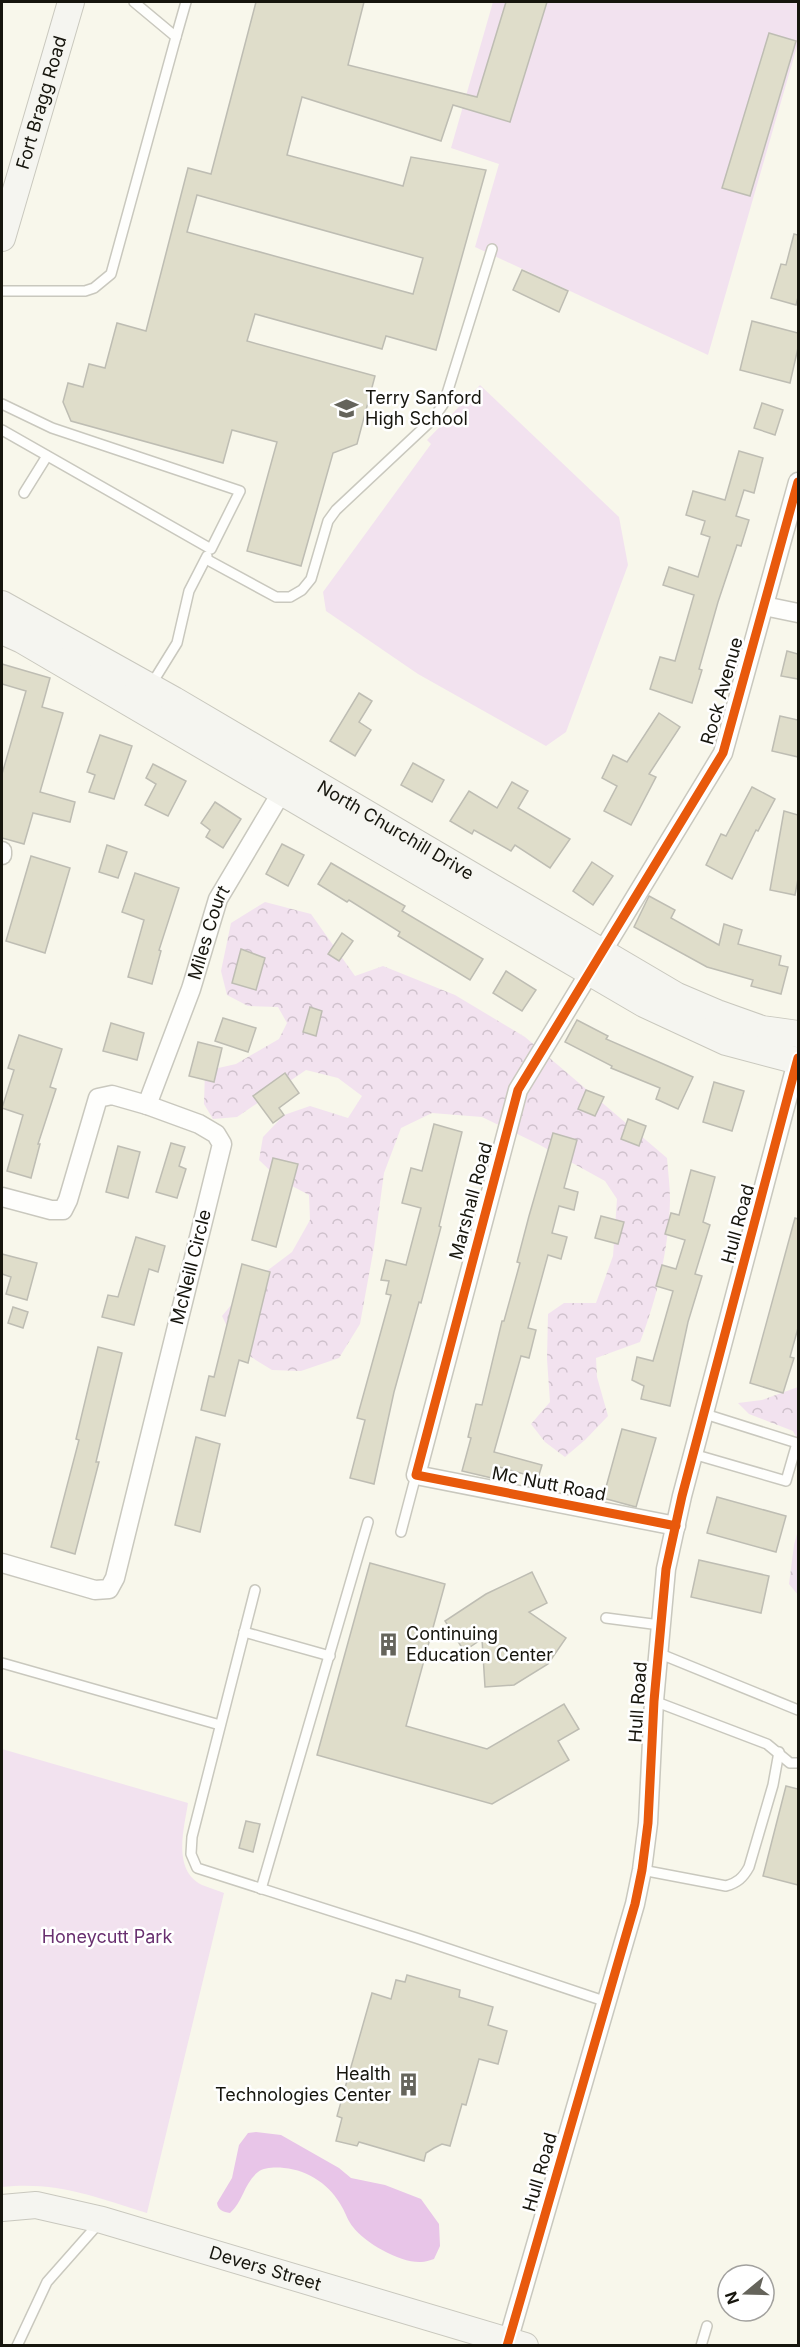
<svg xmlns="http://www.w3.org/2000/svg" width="800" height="2347" viewBox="0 0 800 2347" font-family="Inter,sans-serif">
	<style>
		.forest { fill: url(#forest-crowns) }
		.green { fill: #f2e2ef }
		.water { fill: #e8c5e8 }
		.building { fill: #dfddca; stroke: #bebdb3; stroke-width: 1.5; fill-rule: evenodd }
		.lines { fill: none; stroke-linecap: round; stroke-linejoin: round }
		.lane-casing { stroke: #c9c8be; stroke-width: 12 }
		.street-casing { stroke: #c9c8be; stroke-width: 21 }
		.secondary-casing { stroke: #c9c8be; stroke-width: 28 }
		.lane { stroke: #fefefc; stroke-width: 9 }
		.street { stroke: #fefefc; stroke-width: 18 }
		.secondary { stroke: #f5f5f0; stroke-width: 26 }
		.cycleway-casing { stroke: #fff; stroke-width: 13 }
		.cycleway { stroke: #e8590c; stroke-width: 9 }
		.labels { text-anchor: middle; stroke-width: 5; stroke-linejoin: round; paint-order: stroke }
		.street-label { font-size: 18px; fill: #16150d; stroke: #fff }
		.poi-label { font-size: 18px; fill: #16150d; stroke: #fff; text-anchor: start }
		.park-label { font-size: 18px; fill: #693070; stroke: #fff }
	</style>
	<defs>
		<pattern id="forest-crowns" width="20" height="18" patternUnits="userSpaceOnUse" patternTransform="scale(1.5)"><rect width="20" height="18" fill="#f2e2ef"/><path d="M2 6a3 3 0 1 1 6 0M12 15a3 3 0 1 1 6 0" fill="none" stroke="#cfc1cc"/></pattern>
	</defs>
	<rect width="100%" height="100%" fill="#f8f7eb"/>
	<g class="forest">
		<path d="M265,902l46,12 44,62 28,-10 72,29 70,42 142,121c1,14 3,28 3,42 -1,48 -13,98 -30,142l-44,16 1,19 11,39 -23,24 -20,17 -20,-15 -14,-18 19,-22 -3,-43 1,-45 16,-11h32l17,-47 4,-57 -12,-18 -67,-37 -56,-27 -50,-4 -31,15 -17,45 -10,74 -14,77 -21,34 -38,13 -29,-1 -34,-21 -16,-33 25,-30 45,-34 18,-32 -1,-25 -30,-16 -20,-19 4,-23 21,-22 26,-9 38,12 14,-22 -24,-18 -32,-8 -69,47 -24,2 -9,-15 1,-33 31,-7 43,-25 8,-16 -9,-16 -30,-1 -21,-11 -6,-24 10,-48z"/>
		<path d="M798,1387v53l-5,-9 -44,-17 -11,-11 24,-3z"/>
		<path d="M798,1530v65l-9,-11 5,-39z"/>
	</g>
	<g class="green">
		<path d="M493,2h305v41l-90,312 -233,-108 24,-83 -48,-16z"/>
		<path d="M480,385l139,132 9,48 -62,167 -20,14 -128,-72 -92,-63 -3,-19 108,-148 -4,-4z"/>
		<path d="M2,1749l186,54c-4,26 -16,67 14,82 7,3 15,5 22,8l-77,320c-51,-16 -91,-32 -145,-26z"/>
	</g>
	<path class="water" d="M256,2132l25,3 58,33 12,10 34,7 36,14 18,25 1,22 -6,13c-4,1 -9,3 -13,3 -21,1 -56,-19 -68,-35 -5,-6 -7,-13 -11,-20 -11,-21 -33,-37 -58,-39 -7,-1 -20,-1 -26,4 -14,11 -15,30 -28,41 -7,-1 -12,-3 -13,-10l15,-25 7,-33 9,-12z"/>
	<g class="building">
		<path d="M256,2h108l-16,63 129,32 29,-95h41l-37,120 -57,-17 -12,36 -139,-44 -15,58 116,31 8,-29 75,13 -50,180 -50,-14 -4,13 -127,-35 -8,27 128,35 -18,68 -24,9 -32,113 -54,-15 30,-109 -45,-12 -9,33 -152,-42 -8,-19 5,-19 15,4 6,-23 16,4 12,-45 29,8 42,-163 23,6zM197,195l226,63 -10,36 -226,-62z"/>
		<path d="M769,33l27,8 -46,155 -28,-8z"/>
		<path d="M794,234l4,1v62l-2,8 -25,-7 10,-34 5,1z"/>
		<path d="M522,270l46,21 -9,21 -46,-22z"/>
		<path d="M752,321l46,12v15l-8,35 -50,-13z"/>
		<path d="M762,403l21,7 -8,25 -21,-7z"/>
		<path d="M739,451l24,7 -9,35 -10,-3 -8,26 13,4 -8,26 -4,-1 -19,57 -19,67 3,1 -10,33 -42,-14 10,-32 15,4 19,-66 -31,-10 6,-18 29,10 12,-40 -9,-3 4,-13 -19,-6 7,-24 32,9z"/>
		<path d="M787,651l11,3v25l-17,-3z"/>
		<path d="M2,664l48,14 -8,29 21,6 -23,79 35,10 -5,20 -37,-9 -9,31 -22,-6v-64l24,-83 -24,-7z"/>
		<path d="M359,693l13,8 -13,21 12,8 -16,26 -25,-15z"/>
		<path d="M659,713l21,14 -31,47 7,3 -25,48 -27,-14 13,-25 -15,-8 11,-23 14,7z"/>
		<path d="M780,716l18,4v37l-26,-6z"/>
		<path d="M100,735l32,11 -18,53 -25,-7 6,-17 -8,-3z"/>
		<path d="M413,763l31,17 -12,22 -31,-17z"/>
		<path d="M153,764l33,17 -18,35 -23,-11 11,-21 -10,-6z"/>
		<path d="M512,782l16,9 -10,17 52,31 -20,29 -35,-23 -4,6 -37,-21 -2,4 -22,-13 19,-30 28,17z"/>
		<path d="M752,787l23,12 -17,32 -2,-1 -24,49 -26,-14 15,-31 5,2z"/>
		<path d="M215,802l26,17 -18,29 -17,-11 4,-7 -9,-7z"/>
		<path d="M784,811l14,4v64l-3,16 -25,-5z"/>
		<path d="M282,844l22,11 -16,31 -22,-12z"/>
		<path d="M107,845l20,7 -9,26 -19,-6z"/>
		<path d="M31,856l39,12 -25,85 -39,-12z"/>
		<path d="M592,862l21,14 -20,29 -20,-14z"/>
		<path d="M331,863l74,43 -3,5 81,48 -13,21 -72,-44 2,-4 -51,-32 -2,2 -29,-18z"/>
		<path d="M135,873l44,15 -20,62 2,1 -9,33 -24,-7 16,-57 -22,-8z"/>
		<path d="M649,896l26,14 -4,8 48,27 5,-21 18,6 -4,14 43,12 -2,9 9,2 -7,27 -30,-8 2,-6 -46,-13 -73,-40z"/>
		<path d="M342,933l11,8 -14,20 -11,-7z"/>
		<path d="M241,949l24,9 -9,32 -24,-7z"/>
		<path d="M506,971l30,19 -14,21 -29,-18z"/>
		<path d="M310,1007l12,4 -6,25 -13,-4z"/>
		<path d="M223,1018l33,10 -8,24 -33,-11z"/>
		<path d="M577,1020l31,16 -2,3 87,38 -15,32 -22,-10 4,-11 -49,-20 1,-2 -47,-24z"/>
		<path d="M111,1023l33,10 -7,27 -34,-9z"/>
		<path d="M19,1035l43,14 -12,38 6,2 -18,55h2l-9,34 -24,-7 16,-56 -21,-7 12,-38 -6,-2z"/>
		<path d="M198,1042l24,6 -8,34 -25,-6z"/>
		<path d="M285,1073l14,20 -20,15 5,7 -11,8 -20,-27z"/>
		<path d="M714,1082l30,9 -12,40 -29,-9z"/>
		<path d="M586,1090l18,7 -9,19 -17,-7z"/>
		<path d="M628,1119l18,7 -7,20 -18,-7z"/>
		<path d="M434,1124l28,8 -23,94 2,1 -20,76 -2,-1 -25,90 -20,92 -24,-6 15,-58 -8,-2 34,-123 -5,-1 3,-13 -8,-1 5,-20 20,5 15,-57 -19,-5 9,-35 11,3z"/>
		<path d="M553,1133l24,7 -13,48 14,4 -4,18 -15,-4 -7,27 15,4 -6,22 -13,-4 -20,73 8,2 -7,28 -8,-2 -27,96 48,13 -4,13 -39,-11 -3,12 -34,-8 9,-33 -3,-1 8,-33 6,1 20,-84h2l16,-58 -3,-1 12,-46z"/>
		<path d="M171,1143l14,4 -6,19 7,3 -9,29 -21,-6z"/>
		<path d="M118,1146l22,6 -12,46 -22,-6z"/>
		<path d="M273,1158l25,6 -22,83 -24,-7z"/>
		<path d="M691,1170l24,7 -12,45 7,3 -15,49 7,2 -14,46 -18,84 -29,-7 3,-13 -12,-6 5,-23 16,4 20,-70 -17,-5 6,-21 14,4 9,-29 -20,-6 6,-21 8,2z"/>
		<path d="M601,1216l23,6 -6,22 -23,-6z"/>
		<path d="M795,1218l3,1v109l-8,29 4,1 -11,35 -33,-10z"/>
		<path d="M136,1237l29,9 -7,26 -9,-3 -15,56 -32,-8 6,-22 10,2z"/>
		<path d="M2,1254l35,9 -10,37 -21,-6 5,-17 -9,-3z"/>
		<path d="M242,1264l28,8 -22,91 -9,-3 -14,56 -24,-6 8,-34 5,1z"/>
		<path d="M13,1307l15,5 -5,16 -15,-5z"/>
		<path d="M98,1347l24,6 -26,109h3l-24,92 -24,-7 28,-107 -3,-1z"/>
		<path d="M622,1429l34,9 -20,69 -33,-9z"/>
		<path d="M196,1437l24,7 -20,88 -25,-7z"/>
		<path d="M717,1497l69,19 -10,36 -69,-19z"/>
		<path d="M699,1560l70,16 -8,37 -70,-16z"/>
		<path d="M370,1563l75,21 -39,142 81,23 77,-45 15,25 -21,12 11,19 -77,44 -175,-49z"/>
		<path d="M532,1572l15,31 -18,9 37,26 -18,26 -34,21 -29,2 -3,-48 -18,12 -19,-30 41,-27z"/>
		<path d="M786,1786l12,3v96l-35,-9z"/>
		<path d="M246,1821l14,3 -7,28 -14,-4z"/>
		<path d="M407,1975l53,15 -1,7 34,10 -5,18 19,6 -9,33 -19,-5 -13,46 -4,-1 -12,42 -8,-2 -8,4 -8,5 -2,8 -65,-19 -2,4 -21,-5 6,-23 -5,-2 35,-123 19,6 5,-19 9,2z"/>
	</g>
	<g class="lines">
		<defs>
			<g id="lane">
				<path d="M176,37l10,-35"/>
				<path d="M2,291h83l9,-3 17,-14 65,-237 -42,-35"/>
				<path d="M2,404l50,24 188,63 -29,58 -209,-119"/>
				<path d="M24,493l23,-37"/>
				<path d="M206,559l70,38h14l12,-7 9,-11 17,-58 8,-11 97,-91 11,-16 48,-154"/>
				<path d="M151,685l26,-42 12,-52 18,-35"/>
				<path d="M693,1454l93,27 11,-38 -92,-29"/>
				<path d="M401,1532l15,-57"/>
				<path d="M255,1590l-63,247 -1,17 6,14 219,70 191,64"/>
				<path d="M606,1618l54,7"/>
				<path d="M244,1632l86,24"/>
				<path d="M658,1653l140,57"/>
				<path d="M2,1663l218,62"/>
				<path d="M654,1701l113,43 23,19h8"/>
				<path d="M642,1870l84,16c11,-3 17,-8 23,-19l24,-82 6,-33"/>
				<path d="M261,1889l107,-367"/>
				<path d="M17,2346l30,-64 53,-60"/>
				<path d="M701,2346l6,-20"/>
			</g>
			<g id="street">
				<path d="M764,606l34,7"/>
				<path d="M2,851v4"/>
				<path id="s1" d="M147,1105l44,-116 27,-90 69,-116"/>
				<path d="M2,1197l49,13h12l5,-10 30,-102 14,-3 35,10 52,19 17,10 6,10 -107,434 -6,11 -14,1 -93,-27"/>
				<path d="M676,1526l-260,-51 102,-385 205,-337 75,-271"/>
				<path d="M508,2341l127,-437 7,-34 6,-47 6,-122 12,-132 16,-73 116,-438"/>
			</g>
			<g id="secondary">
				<path id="s2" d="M2,238l69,-236"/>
				<path id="s3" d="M2,604l172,96 503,296 40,17 45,16 36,5"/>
				<path d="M2,631l20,9 622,364 82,38 72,19"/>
				<path id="s4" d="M2,2208l34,-3 66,15 423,126"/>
			</g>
		</defs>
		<use href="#lane" class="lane-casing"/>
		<use href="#street" class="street-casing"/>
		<use href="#secondary" class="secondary-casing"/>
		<use href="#lane" class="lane"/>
		<use href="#street" class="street"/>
		<use href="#secondary" class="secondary"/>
		<defs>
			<g id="cycleway">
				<path d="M676,1526l-260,-51 102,-385 205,-337 75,-271"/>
				<path d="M507,2346l128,-442 7,-34 6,-47 6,-122 12,-132 16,-73 116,-438"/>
			</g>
		</defs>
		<use href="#cycleway" class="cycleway-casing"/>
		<use href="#cycleway" class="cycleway"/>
	</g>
	<defs>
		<symbol id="school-bare" viewBox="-9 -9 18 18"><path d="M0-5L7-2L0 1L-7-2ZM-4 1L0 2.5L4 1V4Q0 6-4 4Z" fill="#65645b" stroke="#fff" stroke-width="2.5" paint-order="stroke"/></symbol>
		<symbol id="building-bare" viewBox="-9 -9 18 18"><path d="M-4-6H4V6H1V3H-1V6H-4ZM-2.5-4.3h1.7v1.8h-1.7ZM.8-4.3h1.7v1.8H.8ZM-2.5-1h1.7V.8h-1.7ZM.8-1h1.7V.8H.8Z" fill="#65645b" stroke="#fff" stroke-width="2.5" paint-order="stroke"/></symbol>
	</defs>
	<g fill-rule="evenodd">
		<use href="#school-bare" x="330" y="392" width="33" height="33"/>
		<use href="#building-bare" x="372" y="1628" width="33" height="33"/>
		<use href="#building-bare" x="392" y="2068" width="33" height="33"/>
	</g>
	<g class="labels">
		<g class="street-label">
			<text dy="6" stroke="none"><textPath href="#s2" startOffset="141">Fort Bragg Road</textPath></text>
			<text transform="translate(722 691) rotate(-74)" y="6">Rock Avenue</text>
			<text dy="6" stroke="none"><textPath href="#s3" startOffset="454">North Churchill Drive</textPath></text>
			<text dy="6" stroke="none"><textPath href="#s1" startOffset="183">Miles Court</textPath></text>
			<text transform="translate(471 1201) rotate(-75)" y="6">Marshall Road</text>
			<text transform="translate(738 1224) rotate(-75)" y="6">Hull Road</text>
			<text transform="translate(191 1267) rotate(-76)" y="6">McNeill Circle</text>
			<text transform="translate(549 1484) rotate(11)" y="6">Mc Nutt Road</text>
			<text transform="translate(638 1702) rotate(-86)" y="6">Hull Road</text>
			<text transform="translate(540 2172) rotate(-74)" y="6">Hull Road</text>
			<text dy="6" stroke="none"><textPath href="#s4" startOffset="272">Devers Street</textPath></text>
		</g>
		<g class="poi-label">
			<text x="365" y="404">Terry Sanford<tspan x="365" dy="21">High School</tspan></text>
			<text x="406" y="1640">Continuing<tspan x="406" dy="21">Education Center</tspan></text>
			<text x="391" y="2080" text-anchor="end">Health<tspan x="391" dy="21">Technologies Center</tspan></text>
		</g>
		<g class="park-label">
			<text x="107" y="1943">Honeycutt Park</text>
		</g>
	</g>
	<rect width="800" height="2347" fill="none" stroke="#16150d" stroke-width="6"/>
	<g transform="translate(746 2293) rotate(251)"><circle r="28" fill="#ffffff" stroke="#a2a19e" stroke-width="1.5"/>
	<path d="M0-4.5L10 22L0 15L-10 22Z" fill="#65645b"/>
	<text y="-9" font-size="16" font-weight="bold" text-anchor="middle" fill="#16150d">N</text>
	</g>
</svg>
